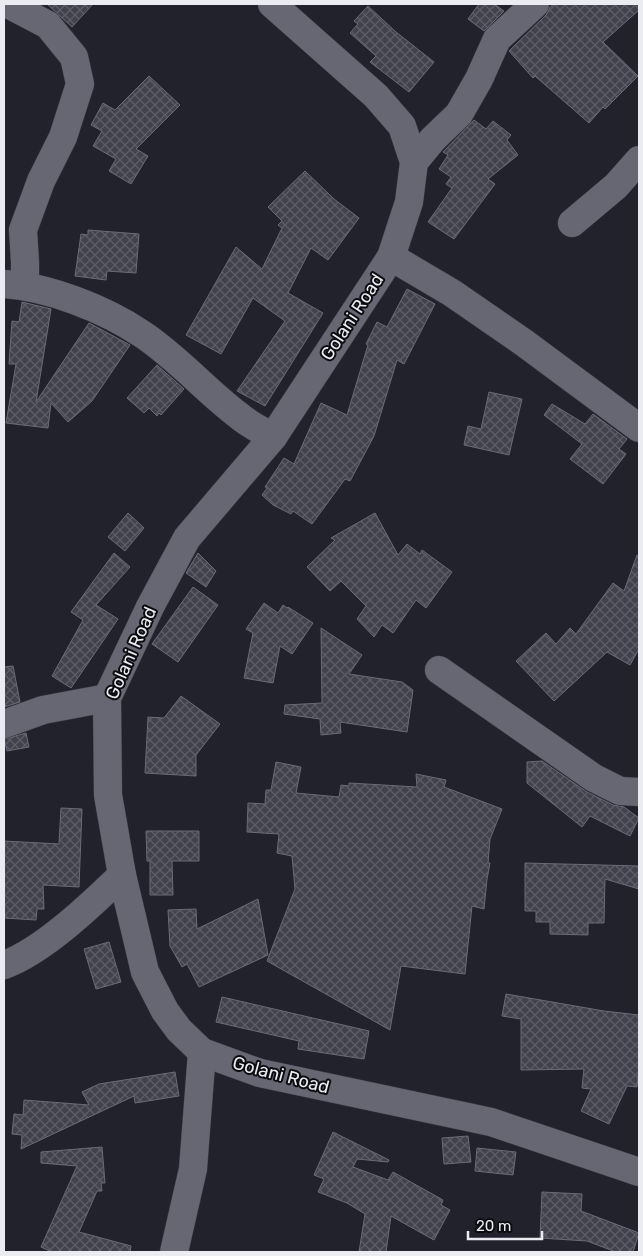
<svg xmlns="http://www.w3.org/2000/svg" width="643" height="1256" viewBox="0 0 643 1256" font-family="Rubik,sans-serif">
	<style>
		.building { fill: url(#building-cross-hatch); stroke: #6a6b77 }
		.lines { fill: none; stroke-linecap: round; stroke-linejoin: round }
		.minor-casing { stroke: #3c3c45; stroke-width: 29 }
		.minor { stroke: #676774; stroke-width: 28 }
		.labels { text-anchor: middle; stroke-width: 4; stroke-linejoin: round; paint-order: stroke }
		.street-label { font-size: 18px; fill: #ebebf2; stroke: #0b0c10 }
	</style>
	<defs>
		<pattern id="building-cross-hatch" width="8" height="8" patternUnits="userSpaceOnUse" patternTransform="scale(1.25)"><rect width="8" height="8" fill="#41424d"/><path d="M0 0l8 8M0 8l8-8" fill="none" stroke="#5d5d67"/></pattern>
	</defs>
	<rect width="100%" height="100%" fill="#21222c"/>
	<g class="building">
		<path d="M47,4h46l-21,23z"/>
		<path d="M479,4h15l10,7 -20,20 -16,-12z"/>
		<path d="M554,4h85v6l-36,32 35,34 -33,33 -2,-2 -14,16 -54,-47 -2,2 -24,-27 37,-36 4,-8z"/>
		<path d="M368,6l28,26 38,30 -25,30 -39,-30 6,-6 -26,-23 8,-9 -4,-3z"/>
		<path d="M149,76l31,29 -44,44 12,7 -17,28 -22,-13 7,-12 -23,-13 9,-15 -11,-6 12,-22 12,7z"/>
		<path d="M474,120l12,9 7,-8 18,14 -4,5 11,15 -30,24 7,5 -41,55 -26,-17 24,-34 -6,-4 5,-7 -12,-8 9,-14 -5,-3z"/>
		<path d="M305,171l29,28 25,19 -31,42 -17,-12 -23,45 35,20 -58,93 -28,-15 48,-70 -32,-23 -32,56 -35,-19 50,-88 26,22 20,-41 -4,-3 4,-4 -14,-14z"/>
		<path d="M88,230l51,4 -3,39 -29,-2 -1,9 -31,-4 6,-42 7,1z"/>
		<path d="M407,289l28,15 -31,60 -7,-4 -23,76 -24,45 -5,-2 -33,45 -19,-13 -2,3 -18,-9 -11,-10 5,-7 -2,-1 19,-29 10,6 27,-61 26,12 21,-70 -2,-1 11,-22 10,5z"/>
		<path d="M22,302l29,7 -15,93 53,-79 41,22 -38,56 -24,21 -17,-19 -3,25 -42,-5 10,-59h-7l3,-43 7,1z"/>
		<path d="M157,365l27,24 -23,26 -2,-2 -2,3 -8,-8 -5,5 -17,-15z"/>
		<path d="M489,392l33,7 -13,56 -45,-10 4,-19 13,3z"/>
		<path d="M552,404l33,20 8,-10 34,25 -8,10 7,5 -23,30 -33,-25 12,-15 -38,-29z"/>
		<path d="M128,513l16,15 -19,23 -17,-14z"/>
		<path d="M375,513l23,42 9,-11 13,10 2,-4 30,22 -26,36 -10,-8 -23,33 -11,-8 -8,12 -17,-18 9,-13 -25,-25 -11,10 -23,-24 28,-27 -4,-2z"/>
		<path d="M114,553l16,14 -34,38 22,14 -47,69 -19,-12 31,-56 -12,-8z"/>
		<path d="M198,553l18,18 -10,16 -20,-14z"/>
		<path d="M637,555l2,1v93l-9,16 -23,-13 -53,49 -38,-40 30,-28 10,11 14,-16 6,6 37,-51 11,8z"/>
		<path d="M193,587l25,18 -40,57 -26,-18z"/>
		<path d="M264,603l14,10 5,-8 4,3 1,-1 25,16 -21,31 -12,-8 -7,37 -29,-5 9,-45 -7,-4z"/>
		<path d="M321,628l41,27 -13,19 53,8 11,8 -6,42 -67,-10 1,11 -20,2 -1,-16 -36,-5 1,-9 37,-2z"/>
		<path d="M13,666l7,36 -16,5v-40z"/>
		<path d="M181,696l39,28 -24,31v21l-51,-3 3,-56 16,1z"/>
		<path d="M26,733l3,14 -22,4 -3,-12z"/>
		<path d="M542,761l45,31 26,13 11,2 15,11 -9,18 -40,-20 -8,11 -55,-44v-21z"/>
		<path d="M276,762l25,5 -5,26 43,4 2,-12 8,1v-3l68,4 -1,-13 30,6 -2,7 58,22 -12,30 -2,24h2l-3,16 -3,30 -12,-3 -7,68 -64,-8 -11,64 -123,-69 28,-72 -3,-33 -15,-3 2,-19 -32,-2 1,-29 17,1 1,-14h5z"/>
		<path d="M61,808l21,1 -3,78 -36,-2 1,24h-7l-1,11 -32,-2v-77l55,3z"/>
		<path d="M146,831h53v30h-27l1,34h-23v-34h-3z"/>
		<path d="M525,863l114,3v23l-34,-10 -1,44h-16v12l-38,-1v-12h-14v-11h-11z"/>
		<path d="M258,899l10,56 -69,32 -12,-23 -5,3 -12,-21 -2,-36 28,-1 1,20z"/>
		<path d="M109,942l12,40 -25,7 -12,-40z"/>
		<path d="M506,994l98,17 35,4v52l-2,20 -10,-1 -18,38 -28,-13 10,-22 -9,-1 2,-19 -63,1v-51l-19,-3z"/>
		<path d="M222,997l147,34 -5,28 -66,-10 1,-8 -83,-19z"/>
		<path d="M175,1072l4,24 -44,7 -1,-7 -113,53 1,-14 -10,-1 2,-20 9,1 1,-15 65,5 -7,-13 17,-8z"/>
		<path d="M333,1132l56,28 -1,2 -31,-3 -4,8 35,13 5,-8 50,28 -2,5 9,5 -16,30 -43,-24 -5,36h-27l6,-38 -18,-11 -29,-11 6,-13 -10,-4z"/>
		<path d="M468,1136l3,26 -27,2 -2,-26z"/>
		<path d="M102,1147l3,36h-4l1,8h-5l-18,41 52,14 -1,6h-78l-11,-5 36,-81 -36,-3v-11z"/>
		<path d="M477,1148l39,4 -3,23 -38,-4z"/>
		<path d="M542,1192l40,2 -1,17 58,22 -6,19h-17l-29,-11 -47,-3z"/>
	</g>
	<g class="lines">
		<defs>
			<g id="minor">
				<path d="M8,4l40,21 26,32 6,27 -17,53 -22,44 -18,49 2,32v23"/>
				<path d="M272,4l104,92 26,30 12,36 -5,40 -18,55 -118,180 -86,101 -37,69 -43,91 1,97 14,80 23,97 20,39 14,19 23,22 58,21 231,49 148,50"/>
				<path d="M414,162l19,-23 26,-25 20,-35 18,-40 38,-35"/>
				<path d="M572,223l44,-37 23,-26"/>
				<path d="M391,257l61,36 71,49 116,86"/>
				<path d="M4,284c45,3 101,25 138,50 35,23 63,56 96,81 10,9 23,15 35,22"/>
				<path d="M439,670l155,108 26,13 19,1"/>
				<path d="M4,724l39,-14 64,-12"/>
				<path d="M4,965c39,-14 88,-61 118,-90"/>
				<path d="M174,1252l19,-83 9,-117"/>
			</g>
		</defs>
		<use href="#minor" class="minor-casing"/>
		<use href="#minor" class="minor"/>
	</g>
	<g class="labels">
		<g class="street-label">
			<text transform="translate(352 317) rotate(-57)" y="6">Golani Road</text>
			<text transform="translate(131 653) rotate(-66)" y="6">Golani Road</text>
			<text transform="translate(281 1075) rotate(15)" y="6">Golani Road</text>
		</g>
	</g>
	<rect width="643" height="1256" fill="none" stroke="#ebebf2" stroke-width="10"/>
	<path d="M468 1231v8h74v-8" fill="none" stroke="#ebebf2" stroke-width="2.5"/>
	<text x="476" y="1231" font-size="15" fill="#ebebf2" stroke="#0b0c10" stroke-width="4" paint-order="stroke">20 m</text>
</svg>
